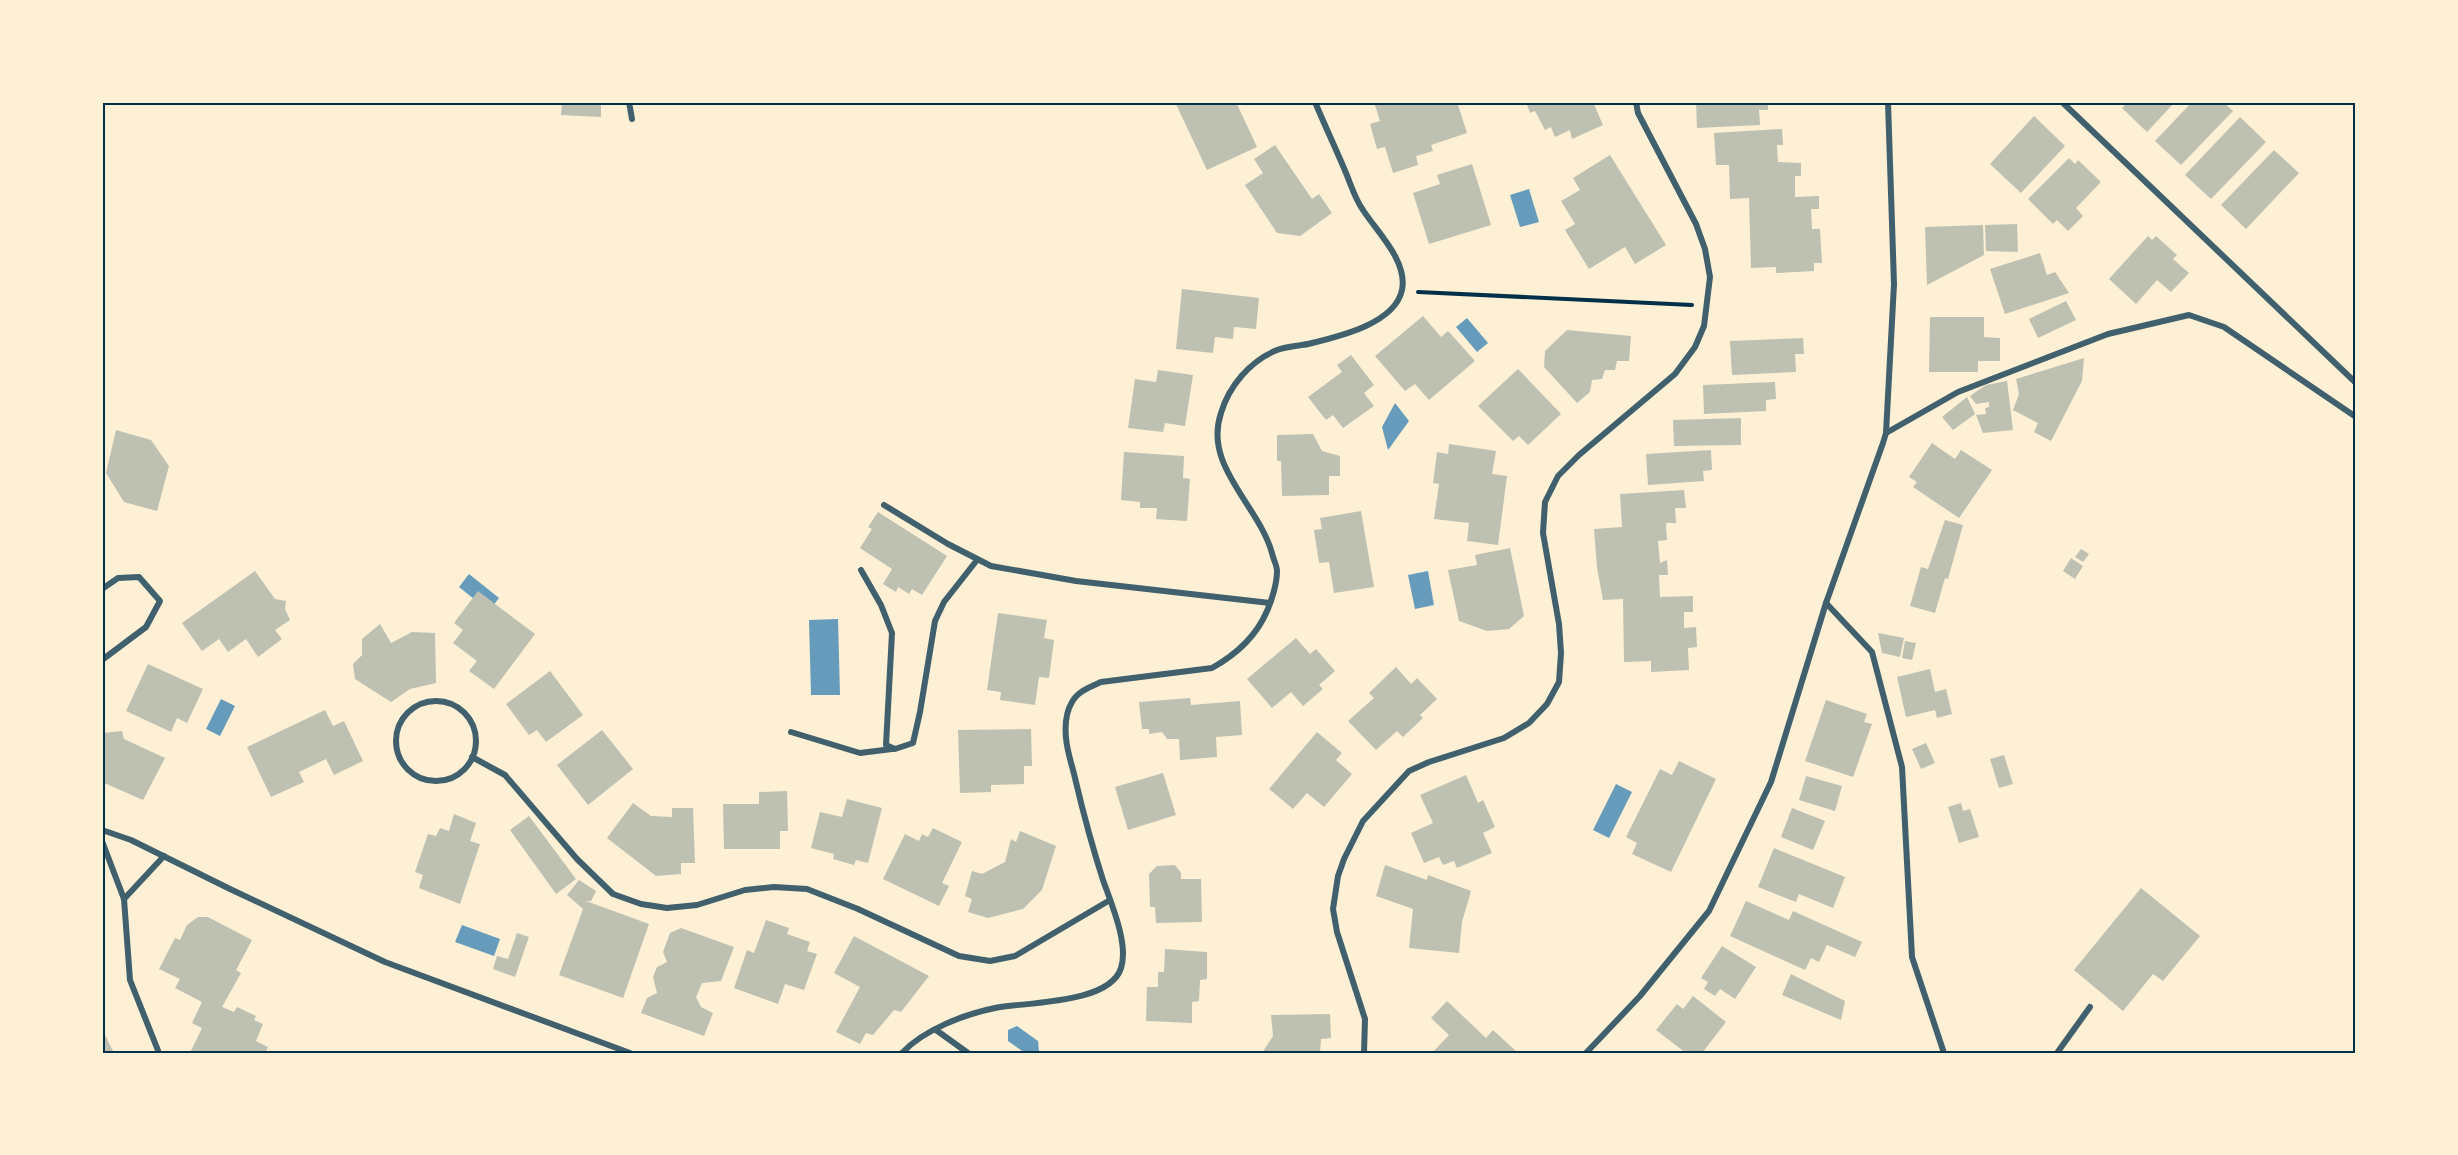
<svg xmlns="http://www.w3.org/2000/svg" width="2458" height="1155" viewBox="0 0 2458 1155" font-family="Cabin,sans-serif">
	<style>
		.water { fill: #669bbc }
		.building { fill: #bec0b2 }
		.lines { fill: none; stroke-linecap: round; stroke-linejoin: round }
		.path { stroke: #003049; stroke-width: 4 }
		.minor { stroke: #3f606c; stroke-width: 6 }
		.neatline { fill: none; stroke: #003049; stroke-width: 2 }
	</style>
	<rect width="100%" height="100%" fill="#fdf0d5"/>
	<g class="water">
		<path d="M1529,189l10,33 -19,5 -10,-32z"/>
		<path d="M1467,318l21,25 -11,9 -21,-25z"/>
		<path d="M1395,403l14,18 -21,29 -6,-23z"/>
		<path d="M1428,571l6,34 -19,4 -7,-34z"/>
		<path d="M469,574l30,24 -10,13 -30,-24z"/>
		<path d="M838,619l2,76h-29l-2,-75z"/>
		<path d="M221,699l14,7 -15,30 -14,-7z"/>
		<path d="M1616,784l16,8 -23,46 -16,-8z"/>
		<path d="M462,925l38,14 -6,17 -39,-14z"/>
		<path d="M1017,1026l21,15 1,10 -14,2 -17,-12v-11z"/>
	</g>
	<g class="building">
		<path d="M562,102h39v15l-40,-2z"/>
		<path d="M1175,102h61l21,45 -50,23z"/>
		<path d="M1374,102h83l10,31 -36,12 2,6 -17,5 2,9 -25,8 -8,-26 -8,2 -7,-25 10,-3z"/>
		<path d="M1526,102h67l10,23 -31,14 -2,-9 -15,7 -4,-10 -6,3 -10,-19 -5,2z"/>
		<path d="M1696,102h72v8h-9l1,15 -63,3z"/>
		<path d="M2128,102h47l-28,30 -25,-24z"/>
		<path d="M2192,102h31l10,9 -52,54 -26,-24z"/>
		<path d="M2034,116l31,30 -44,47 -31,-29z"/>
		<path d="M2240,117l26,25 -55,57 -26,-24z"/>
		<path d="M1782,129l1,16h-6l1,17 23,1v13h-6v21l24,-1v13h-8l1,20h8l2,34h-8v8l-38,2v-6l-25,1 -2,-70 -19,1 -1,-34h-13l-2,-32z"/>
		<path d="M1275,145l37,54 7,-5 13,19 -32,23 -23,-3 -32,-48 18,-12 -9,-14z"/>
		<path d="M2274,150l25,23 -53,56 -25,-24z"/>
		<path d="M1610,155l56,90 -31,19 -10,-17 -36,22 -24,-39 10,-6 -14,-23 19,-11 -7,-12z"/>
		<path d="M2069,158l6,6 3,-4 23,22 -25,26 7,8 -15,15 -11,-11 -4,4 -25,-25z"/>
		<path d="M1472,164l19,61 -62,19 -16,-51 27,-9 -3,-9z"/>
		<path d="M2017,224l1,28 -32,-1 -1,-26z"/>
		<path d="M1983,225l1,30 -57,30 -2,-58z"/>
		<path d="M2148,236l4,4 4,-4 21,19 -4,4 16,14 -18,19 -14,-12 -21,24 -27,-25z"/>
		<path d="M2040,253l7,22 8,-3 14,21 -64,21 -15,-45z"/>
		<path d="M1182,289l77,9 -3,31 -22,-2 -1,12 -18,-2 -2,16 -37,-4z"/>
		<path d="M2066,301l10,19 -38,18 -9,-19z"/>
		<path d="M1423,316l18,21 7,-6 27,30 -46,39 -14,-16 -10,7 -30,-35z"/>
		<path d="M1930,317h54v20l16,1v23h-22v11h-49z"/>
		<path d="M1567,330l64,6 -2,25h-12l-2,9h-10l-3,9 -10,1 -2,12 -13,11 -33,-36 1,-16z"/>
		<path d="M1803,338l1,16h-9l1,18 -64,3 -2,-34z"/>
		<path d="M1351,355l23,30 -10,8 10,13 -31,22 -10,-13 -7,5 -18,-23 34,-25 -5,-7z"/>
		<path d="M2084,358l-2,23 -31,60 -17,-9 4,-9 -25,-13 6,-16 -3,-15z"/>
		<path d="M1518,369l43,45 -33,31 -9,-9 -6,5 -35,-35z"/>
		<path d="M1158,370l35,5 -8,51 -20,-3 -2,9 -35,-4 7,-49 21,3z"/>
		<path d="M2007,381l6,49 -30,3 -7,-18 10,-1 -1,-6 4,-1v-5l-13,2 -6,-8 16,-11z"/>
		<path d="M1775,382l1,17 -10,1v11l-62,3 -1,-29z"/>
		<path d="M1967,397l8,17 -22,16 -11,-13z"/>
		<path d="M1741,418v27l-67,1 -1,-26z"/>
		<path d="M116,430l35,10 18,26 -12,45 -33,-9 -18,-29z"/>
		<path d="M1313,434l9,17 18,5v20h-11v19l-47,1 -1,-35h-4v-26z"/>
		<path d="M1932,443l23,16 6,-9 31,20 -33,48 -46,-31 4,-5 -8,-5z"/>
		<path d="M1449,444l47,7 -4,23 15,2 -9,69 -31,-4 2,-18 -35,-4 5,-35 -6,-1 4,-31 11,2z"/>
		<path d="M1711,450l1,20 -9,1 1,10 -56,4 -2,-31z"/>
		<path d="M1124,452l60,4 -1,22 7,1 -3,42 -31,-2 1,-11h-17v-6l-19,-2z"/>
		<path d="M1684,490l2,18h-11l1,15h-10l1,17 -9,1 2,22 7,-3 1,15h-9l1,22 33,-1v16h-9v16l12,-1 1,20 -9,1 1,22 -38,2v-11l-27,1 -1,-63 -20,1 -6,-32 -3,-39 28,-2 -2,-33z"/>
		<path d="M1361,511l13,76 -40,6 -5,-31 -10,1 -5,-33 8,-1 -2,-11z"/>
		<path d="M878,512l69,44 -25,39 -10,-6 -3,5 -11,-7 -2,5 -13,-8 9,-15 -32,-21 12,-19 -4,-2z"/>
		<path d="M1945,520l18,5 -15,54 -3,-1 -10,35 -25,-7 11,-39 7,2z"/>
		<path d="M1510,548l14,68 -15,13 -22,2 -28,-10 -11,-51 29,-5 -2,-10z"/>
		<path d="M2081,549l8,5 -6,8 -8,-5z"/>
		<path d="M2071,558l12,8 -8,13 -12,-8z"/>
		<path d="M255,571l20,28 11,2 -1,8 5,11 -15,10 7,9 -24,18 -12,-18 -18,13 -9,-13 -17,12 -20,-28z"/>
		<path d="M478,591l57,43 -41,55 -25,-18 8,-10 -24,-18 10,-13 -9,-7z"/>
		<path d="M998,613l49,7 -3,18 10,2 -5,38 -10,-1 -4,28 -35,-5 1,-8 -14,-2z"/>
		<path d="M380,624l11,19 21,-11 23,1 1,50 -26,6 -19,13 -36,-23 -2,-15 9,-9v-16z"/>
		<path d="M1878,633l26,5 -4,19 -18,-4z"/>
		<path d="M1296,638l14,16 6,-5 19,22 -16,14 4,4 -20,17 -12,-14 -19,16 -25,-29z"/>
		<path d="M1905,641l11,2 -4,17 -10,-2z"/>
		<path d="M148,664l55,25 -16,34 -10,-5 -6,14 -45,-21z"/>
		<path d="M1396,667l15,17 6,-6 20,21 -17,16 3,3 -20,19 -6,-6 -21,19 -28,-29 26,-23 -5,-5z"/>
		<path d="M1930,669l5,23 11,-3 6,25 -15,4 -2,-8 -29,7 -9,-40z"/>
		<path d="M550,671l33,44 -37,27 -9,-12 -8,5 -23,-31z"/>
		<path d="M1190,698l1,7 49,-4 2,34 -26,2 1,20 -37,3 -1,-21h-12l-5,-7 -13,2v-5h-7l-3,-27z"/>
		<path d="M1826,700l41,14 -3,8 8,2 -19,53 -48,-16z"/>
		<path d="M325,710l8,16 11,-5 19,40 -29,14 -8,-16 -27,13 5,10 -33,15 -24,-50z"/>
		<path d="M1031,729l1,37h-8v18l-33,1v7l-31,1 -2,-63z"/>
		<path d="M602,730l31,39 -45,36 -31,-40z"/>
		<path d="M122,731l2,8 41,19 -22,42 -41,-18v-49z"/>
		<path d="M1317,732l25,21 -6,7 16,14 -28,33 -17,-14 -14,16 -24,-20z"/>
		<path d="M1926,743l9,20 -14,6 -9,-20z"/>
		<path d="M2004,755l9,29 -14,4 -9,-29z"/>
		<path d="M1679,761l37,18 -45,93 -39,-18 5,-11 -11,-6 34,-68 12,6z"/>
		<path d="M1163,773l13,42 -48,15 -13,-43z"/>
		<path d="M1466,775l12,28 5,-3 12,27 -12,6 9,20 -35,15 -3,-7 -11,4 -4,-8 -15,6 -13,-30 22,-10 -13,-28z"/>
		<path d="M1806,776l36,10 -7,25 -36,-11z"/>
		<path d="M787,791l1,40h-8v18h-56l-1,-45h36v-12z"/>
		<path d="M847,799l35,9 -14,55 -12,-3 -2,5 -21,-6 1,-5 -23,-6 9,-36 22,5z"/>
		<path d="M633,803l18,13 21,1v-9h21l2,55h-14v11l-25,2 -49,-38z"/>
		<path d="M1961,803l2,8 7,-2 9,28 -20,6 -11,-36z"/>
		<path d="M1792,808l33,13 -12,29 -32,-13z"/>
		<path d="M454,814l22,9 -6,18 10,3 -20,60 -41,-16 4,-13 -8,-3 13,-38 8,2 4,-8 9,3z"/>
		<path d="M529,816l47,63 -20,15 -46,-64z"/>
		<path d="M933,828l29,14 -20,41 7,3 -10,20 -56,-27 22,-45 14,7 3,-7 6,3z"/>
		<path d="M1020,831l36,15 -14,44 -19,19 -35,9 -20,-6 4,-13 -7,-3 7,-25 10,3 23,-12 6,-23 5,3z"/>
		<path d="M1774,848l71,29 -12,31 -34,-14 -3,8 -38,-15z"/>
		<path d="M1175,865l6,8v6h20l1,43 -46,1 -1,-16h-5l-1,-33 8,-8z"/>
		<path d="M1385,865l42,15 1,-5 43,16 -9,31 -3,31 -50,-5 4,-39 -37,-13z"/>
		<path d="M579,880l17,11 -5,10h-5l63,23 -26,74 -64,-23 24,-66 -16,-14z"/>
		<path d="M2141,888l59,48 -37,45 -10,-7 -30,37 -49,-41z"/>
		<path d="M1746,901l43,19 4,-9 69,31 -7,15 -28,-12 -8,17 -8,-4 -6,12 -75,-34z"/>
		<path d="M198,917h10l44,23 -16,30 5,3 -19,34 12,5 3,-5 19,9 -2,4 9,4 -7,17 12,6 -3,6h-75l12,-25 -10,-5 10,-21 -27,-14 5,-9 -21,-10 16,-31 5,2 7,-15z"/>
		<path d="M766,920l23,8 -2,6 23,8 -3,9 10,3 -13,36 -19,-6 -7,20 -44,-16 13,-38 7,3z"/>
		<path d="M681,928l53,19 -13,34 -19,2 -6,14 5,10 12,6 -9,23 -63,-23 6,-15 10,-5 -4,-16 4,-10 10,-5 -4,-10 7,-19z"/>
		<path d="M517,933l12,4 -14,40 -22,-8 4,-13 11,3z"/>
		<path d="M854,936l75,40 -28,36 -7,-2 -21,25 -7,-2 -6,11 -24,-12 24,-45 -26,-14z"/>
		<path d="M1722,946l34,21 -21,32 -15,-10 -5,7 -11,-7 4,-7 -7,-4z"/>
		<path d="M1165,949l42,3v27l-7,1 -1,21 -7,1v21l-46,-2 1,-34h11v-15h6z"/>
		<path d="M1791,974l54,27 -4,19 -59,-25z"/>
		<path d="M1693,996l33,26 -24,31h-16l-30,-23 21,-26 6,5z"/>
		<path d="M1447,1001l39,37 7,-8 25,23h-86l17,-18 -18,-17z"/>
		<path d="M1330,1014l1,24 -10,1 -1,14h-58l11,-17 -2,-21z"/>
		<path d="M102,1029l12,24h-12z"/>
	</g>
	<g class="lines">
		<path class="path" d="M1418,292l274,13"/>
		<g class="minor">
			<path d="M629,102l3,17"/>
			<path d="M2062,102l294,281"/>
			<path d="M1886,433l72,-41 150,-58 81,-19 35,12 132,90"/>
			<path d="M884,505l64,39 43,22 85,15 194,22"/>
			<path d="M861,570l20,35 11,28 -6,112 9,4 18,-6 7,-31 15,-91 9,-19 33,-42"/>
			<path d="M102,589l16,-11 21,-1 21,24 -14,26 -44,33"/>
			<path d="M1826,603l46,49 30,115 10,190 32,96"/>
			<circle cx="436" cy="741" r="40"/>
			<path d="M791,732l69,21 32,-4"/>
			<path d="M472,757l33,18 72,84 36,35 28,10 26,4 30,-3 48,-15 29,-3 33,2 51,20 101,47 31,5 25,-5 95,-56"/>
			<path d="M102,830l29,10 99,49 155,73 245,91"/>
			<path d="M102,841l22,58 6,81 29,73"/>
			<path d="M124,899l40,-43"/>
			<path d="M936,1030l32,23"/>
			<path d="M902,1053c21,-23 63,-39 93,-45 31,-6 115,-4 126,-40 8,-24 -10,-65 -18,-88 -11,-34 -20,-68 -28,-102 -3,-13 -8,-27 -9,-40 -1,-11 0,-26 6,-36 6,-11 18,-15 29,-20l111,-14c25,-14 44,-31 55,-57 5,-11 10,-28 10,-40 0,-6 -4,-12 -5,-18 -14,-49 -69,-87 -51,-140 8,-27 29,-52 56,-63 11,-4 24,-4 35,-7 29,-7 83,-20 90,-53 6,-29 -25,-58 -39,-80 -8,-11 -12,-25 -17,-37 -10,-24 -21,-47 -31,-71"/>
			<path d="M1364,1053l1,-34 -28,-87 -4,-23 5,-33 6,-17 19,-38 46,-50 20,-9 75,-24 25,-15 18,-19 12,-22 2,-29 -2,-29 -16,-91 2,-31 13,-26 21,-21 96,-81 20,-27 9,-21 6,-49 -5,-28 -9,-25 -58,-111 -2,-11"/>
			<path d="M1586,1053l54,-57 69,-85 62,-129 55,-179 57,-160 3,-10 8,-149 -6,-182"/>
			<path d="M2057,1053l33,-46"/>
		</g>
	</g>
	<rect width="2458" height="1155" fill="none" stroke="#fdf0d5" stroke-width="207"/>
	<rect x="104" y="104" width="2250" height="948" class="neatline"/>
</svg>
